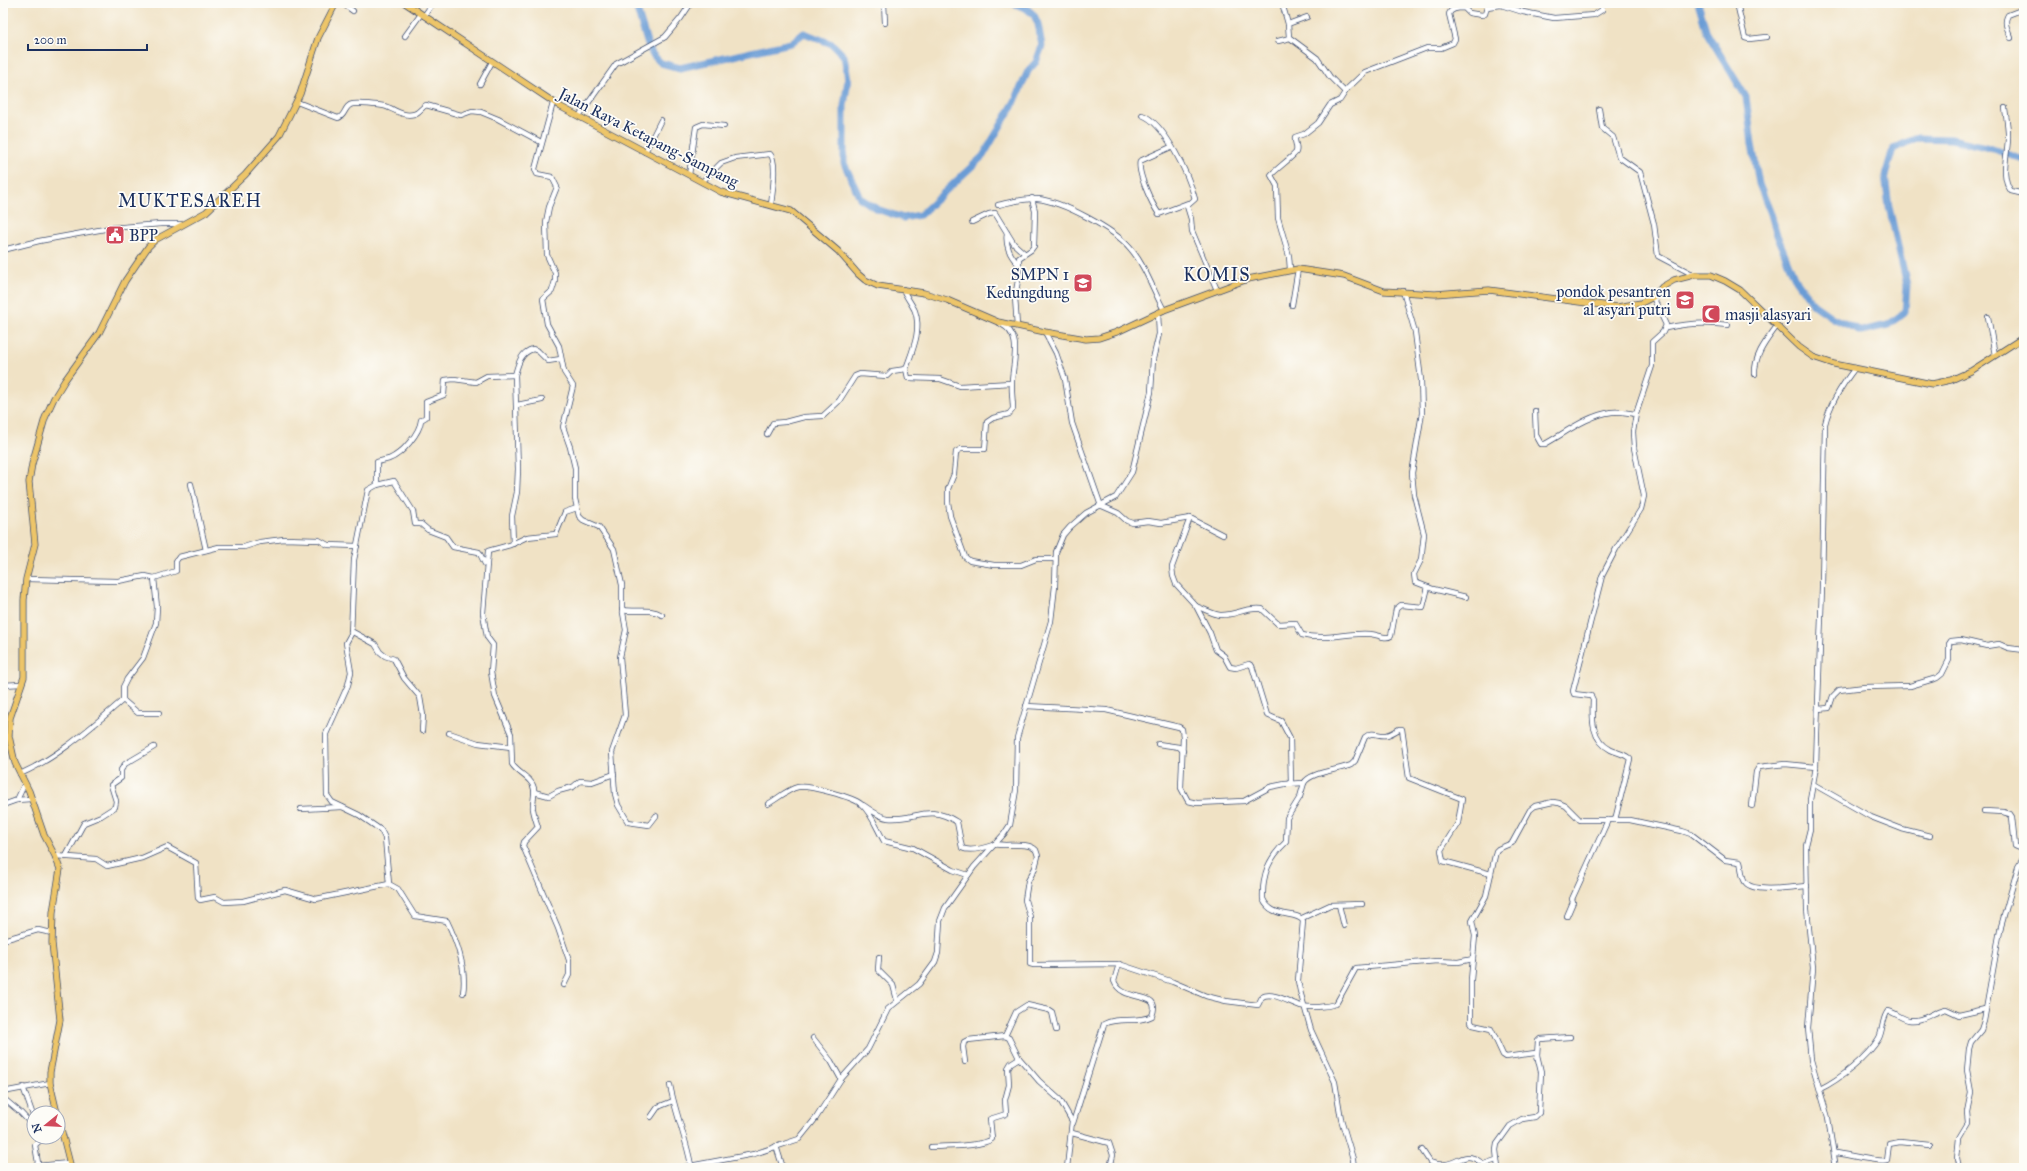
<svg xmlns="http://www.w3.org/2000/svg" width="2027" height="1171" viewBox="0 0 2027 1171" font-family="'IM FELL Great Primer',serif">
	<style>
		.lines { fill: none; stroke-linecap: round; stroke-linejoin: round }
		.river { stroke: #6a9cd5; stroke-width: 7 }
		.minor-casing { stroke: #3b4a6d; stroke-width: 6 }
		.major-casing { stroke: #3b4a6d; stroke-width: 7 }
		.minor { stroke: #fff; stroke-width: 4.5 }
		.major { stroke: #edc569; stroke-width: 5.5 }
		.labels { text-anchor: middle; stroke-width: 3.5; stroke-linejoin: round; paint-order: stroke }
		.street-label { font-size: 16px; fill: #1b2f5e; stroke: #fdfcf7 }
		.poi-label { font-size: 16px; fill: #1b2f5e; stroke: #fdfcf7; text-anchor: start }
		.quarter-label { font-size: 18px; letter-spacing: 1px; fill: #1b2f5e; stroke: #fdfcf7 }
	</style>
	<rect width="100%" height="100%" fill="#fdfcf7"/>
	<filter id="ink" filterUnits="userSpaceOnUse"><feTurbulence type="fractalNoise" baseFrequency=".025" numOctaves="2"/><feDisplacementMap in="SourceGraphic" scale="8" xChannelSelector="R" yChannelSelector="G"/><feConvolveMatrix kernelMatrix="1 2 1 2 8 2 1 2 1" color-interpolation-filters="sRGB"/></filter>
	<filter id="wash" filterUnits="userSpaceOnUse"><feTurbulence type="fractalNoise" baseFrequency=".012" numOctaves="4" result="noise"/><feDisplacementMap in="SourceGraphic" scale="16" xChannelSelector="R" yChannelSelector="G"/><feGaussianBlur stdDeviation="0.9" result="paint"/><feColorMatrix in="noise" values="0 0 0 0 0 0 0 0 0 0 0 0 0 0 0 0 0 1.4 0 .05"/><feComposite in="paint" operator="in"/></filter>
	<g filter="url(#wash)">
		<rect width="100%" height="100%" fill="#f0e2c5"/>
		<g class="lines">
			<g class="river">
				<path d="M635,3l12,39 5,12 9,9 19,5 111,-25 13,-10 28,11 12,12 4,23 -4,27v57l16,35 17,11 26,9 17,-3 63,-59 32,-55 13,-30 8,-9 6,-16 -4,-22 -4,-9 -7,-6 -14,-6"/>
				<path d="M1698,3l9,30 39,64 6,47 7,40 12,30 6,21 17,42 19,27 20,14 28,13 27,-6 17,-13 2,-27 -18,-78 -4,-31 8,-27 23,-11 35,1 35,8 38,12"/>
			</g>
		</g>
	</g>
	<g filter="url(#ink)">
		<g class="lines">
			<defs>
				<g id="minor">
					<path d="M342,3l11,8"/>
					<path d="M884,3l1,20"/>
					<path d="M1282,3l6,21"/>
					<path d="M1737,3l8,35 4,1 18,-2"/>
					<path d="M424,16l9,-13"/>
					<path d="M405,36l16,-22"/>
					<path d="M1289,37l-1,-13 19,-7"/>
					<path d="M2011,38c-3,-8 -8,-15 -3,-23l13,-5 1,-7"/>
					<path d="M1278,41l12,-3 27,20 13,19 15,15"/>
					<path d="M480,84l12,-22"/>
					<path d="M297,102l41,16c8,-2 6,-13 15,-14 6,-1 25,1 31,2 11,3 18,11 30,8 5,-1 7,-6 12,-9l35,10 11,-4 9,1 17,7 43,23"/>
					<path d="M553,103l-18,66 2,5 15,3 5,10 -8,20 -3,15 1,33 8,18v8l-3,10 -9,8 4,25 12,22 5,26 9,14 -10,41 7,20 5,21v31l4,17 4,4 16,7 15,22 8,36v22l4,23 -6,27 5,58 -13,37 3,42 3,11 10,17 21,3 7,-9"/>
					<path d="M2005,108c1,9 3,17 3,26 1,18 -9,40 3,57l13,3"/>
					<path d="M1599,109l3,19 11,9 6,20 21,15 14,52 4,32 36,19"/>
					<path d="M1142,115c23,8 47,61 53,84l-8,7 4,13 1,12 25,59"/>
					<path d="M579,116l37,-52 49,-27 16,-19 10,-15"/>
					<path d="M1171,147l-31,14c-3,12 12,43 19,53l29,-11"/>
					<path d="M645,152l16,-32"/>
					<path d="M689,175l7,-48 7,-3 21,2"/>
					<path d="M702,182l19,-19 14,-5 35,-4c8,7 2,41 1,51"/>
					<path d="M998,205c13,-3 26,-7 39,-6 25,2 77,30 93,49 15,17 23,42 34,62"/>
					<path d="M972,222l17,-8 6,-1 19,31 10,9"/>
					<path d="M1007,233c-2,13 3,23 12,32"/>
					<path d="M3,250l36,-9 71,-13 51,-4h22"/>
					<path d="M1290,269l-1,-13 -11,-38 -1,-32 -6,-11c3,-4 24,-20 25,-23 2,-5 -2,-10 -1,-15l9,-3 14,-11 12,-18 10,-5 7,-11 18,-17 62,-24h14l12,-5 2,-4 -6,-25c2,-6 10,-6 15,-6l5,5 13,2 3,-1 2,-7 14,-2 22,7 31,6 40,-3 8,-5v-7"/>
					<path d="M1403,291l12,41 6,48 1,33 -10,60 2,22 10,39 -3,26 -7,14 1,8 18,7 33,8"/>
					<path d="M1292,305l6,-36"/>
					<path d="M1988,317l7,38"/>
					<path d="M1001,324c22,11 12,37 11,57 -1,9 1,19 1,28l-4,5 -16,4 -6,4 -2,27h-24l-5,3 -2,22 -6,15v13l2,14 15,41 5,4 24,4h27l15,-6h18"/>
					<path d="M1017,326l-2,-29 4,-22v-17l12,-8 3,-4 1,-35 -3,-13"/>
					<path d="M1666,328c22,-5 40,-6 62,-3"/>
					<path d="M1045,332l11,21 9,26 7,44 29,83"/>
					<path d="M906,369l2,9 32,1 20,7 51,-3"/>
					<path d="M1755,374c-1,-19 12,-34 22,-48"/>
					<path d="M517,405l25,-5"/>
					<path d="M1535,411l1,24 5,9h4c20,-11 43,-29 67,-32 8,-1 16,1 24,2"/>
					<path d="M767,434l6,-11 12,-1 19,-5 19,-1 16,-15 16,-25 5,-2 27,2 5,-5 14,-2c6,-18 16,-38 9,-58 -3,-7 -9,-14 -12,-22"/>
					<path d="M191,484l15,66"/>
					<path d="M377,485l17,-4 19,30 2,13h6l7,6 18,7 7,10 26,5 6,12"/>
					<path d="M1102,506l16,7 9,8 6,2 15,-2 13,2 29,-5 33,17"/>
					<path d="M1190,518l-18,49 1,9 3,8 20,22 14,27 6,17 8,6 6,11 6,1 13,-4 3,2 15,49 14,6 9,17 1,46"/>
					<path d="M513,544l-1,-28 5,-24 1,-23 -3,-94c3,-11 6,-23 18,-26l5,2 10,10 13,-2"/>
					<path d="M26,579l92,2 27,-5 9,2"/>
					<path d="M1196,606c8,3 17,8 24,9 15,1 25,-8 42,-6l16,15 17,-1 7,12c23,6 45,-3 68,-1 7,0 15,6 21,2l5,-27 5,-4 22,2 5,-20"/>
					<path d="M622,610c14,3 27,-3 40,5"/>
					<path d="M351,631l24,13 5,8 5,4 9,3 10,19 16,19 3,18 -1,16"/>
					<path d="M3,685l18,-1"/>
					<path d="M123,700l15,13h21"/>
					<path d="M1026,706l80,4 73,17 3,2 1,8 -2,51 7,13 9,2 47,-2 26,-14 15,-3 19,-1c6,-11 35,-13 47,-18l4,-4 10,-24c9,-7 13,0 22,-2 4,-1 9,-4 12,-6h3l7,49 53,21 -4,24 -17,27 2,11 48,13"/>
					<path d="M1818,709l11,-1 4,-12 6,-6 26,-3 45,-1 27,-8 5,-4 7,-14v-16l2,-3 10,-1 26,6 12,-2 9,4 16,2"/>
					<path d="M449,733l29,10 33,4"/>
					<path d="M1158,744l21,3 4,4"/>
					<path d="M20,774c39,-17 71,-47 103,-74v-13l4,-8 16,-21 13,-35 1,-16 -3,-29 22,-7v-10l3,-4 40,-10h25l16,-5 24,-3 35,1 9,5 29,1"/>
					<path d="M1304,783l-4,14 -13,21 -1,24c-17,16 -24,32 -23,57 9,21 34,11 40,22l-5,60 2,10 11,39 24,52 6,37 12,40 1,9"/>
					<path d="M1813,784l58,33 31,12 28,7"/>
					<path d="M534,792l15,4 9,-5 15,-4 7,-6 12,1 22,-8"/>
					<path d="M17,800l8,-17"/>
					<path d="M768,804c9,-5 20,-15 30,-17 10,-2 55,10 63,17 10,8 16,25 23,37l29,7 40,22 15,5"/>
					<path d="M3,805l14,-5 14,-1"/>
					<path d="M863,805c8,5 16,12 25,13 27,3 40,-15 69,4l5,26c8,4 22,0 31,-3"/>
					<path d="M1752,806l4,-34 3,-5 26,-3 31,3"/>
					<path d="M301,809l41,-2"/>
					<path d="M1984,811l19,1 7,2 2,3 3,29 9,4"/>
					<path d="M1615,820l15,-61c-4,-5 -13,-6 -19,-9 -20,-10 -19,-31 -18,-50l-2,-4 -17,-2 -1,-3 29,-115 14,-27 25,-40 3,-13 -10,-48 -1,-16 3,-18 16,-48v-24l11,-10 3,-7 -13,-28"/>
					<path d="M994,844c12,3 34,-3 42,6l2,6 -3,12 -7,13 -3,19 5,17v47l4,1 85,-1 54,18 33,14 20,5 32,4 4,-8c11,-6 28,6 39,9 10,2 25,1 35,-2l20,-36 81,-7 21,1 15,-3"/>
					<path d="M55,856l41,3 11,7 35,-8 25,-11 29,16 2,35 2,2 15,-3 9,5 19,-1 42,-11 31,9 73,-15"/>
					<path d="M66,856l18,-33 17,-7 14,-9 1,-6 -5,-16 10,-7v-8l4,-6 29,-17"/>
					<path d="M1339,905l5,21"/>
					<path d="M1567,916l6,-14 -1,-3 36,-79"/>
					<path d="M1302,918l28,-13 32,-1"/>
					<path d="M3,940l35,-10 14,3"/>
					<path d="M879,957l-1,13 15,15 4,15"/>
					<path d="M564,985l5,-10v-15l-11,-32 -35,-82 1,-4 14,-15c-2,-6 -4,-12 -5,-18 -1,-9 5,-20 -3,-28 -5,-6 -14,-10 -18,-17l-1,-30 -16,-38 -4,-24 2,-27 -6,-8 -4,-24 5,-62 22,-6 17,-8 29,-3 9,-22 12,-4"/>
					<path d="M463,993c4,-24 -6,-51 -16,-72l-32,-5 -17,-27 -9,-5 -4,-46 -4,-8 -22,-15 -27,-13 -5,-7 -1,-61 22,-49 3,-13 -5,-29 5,-9 3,-74 14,-70 9,-5v-23c4,-1 8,-2 12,-3 13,-5 31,-26 32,-39l5,-3v-15l18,-7 1,-15 9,-1 22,3 11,-6 28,-1"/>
					<path d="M1005,1036l11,-24 11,-7 22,5 3,2 4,18"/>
					<path d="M813,1038l18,23 10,18"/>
					<path d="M1537,1055l1,-14 2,-2 30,-2"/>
					<path d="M965,1062l-2,-15 1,-5 4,-2 37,-4 4,2 10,20 8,9 12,14 21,19 12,21 -5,47"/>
					<path d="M670,1085c5,27 16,53 21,80"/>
					<path d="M23,1087l11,31"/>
					<path d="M1820,1089c19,-9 48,-32 59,-51 4,-8 3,-20 9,-27 7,1 13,8 21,9 14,2 23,-8 37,-11l13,6 26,-6"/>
					<path d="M3,1092l47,-9"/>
					<path d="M3,1098l18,15 13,14"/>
					<path d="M651,1117l7,-10 15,-6"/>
					<path d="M1073,1123l31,-99c14,-8 33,0 48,-8 11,-28 -29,-11 -38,-35l5,-17"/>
					<path d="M1072,1133l37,10 4,12 -3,13"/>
					<path d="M776,1146l7,22"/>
					<path d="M931,1147c14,-1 51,0 61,-8l-2,-20 16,-5 -1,-14 4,-15 -1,-17 3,-5 8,-5"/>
					<path d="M1422,1150l8,12c21,9 30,-9 43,-4 4,1 7,4 11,6l12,-4"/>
					<path d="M1835,1153c11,1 44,10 52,7l2,-16 11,-2 30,3"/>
					<path d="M37,1166l32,-3"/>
					<path d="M34,1168l4,-5 -3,-18 9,-8"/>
					<path d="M679,1168l75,-14 45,-15 17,-21 25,-39 27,-30 20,-40 31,-25 16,-22 3,-9 2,-32 5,-13 29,-41 30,-33 6,-9 6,-35 1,-52 34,-117 4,-35 1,-34 7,-17 7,-8 16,-14 30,-16 16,-25 19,-80 2,-33 6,-25 -1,-22"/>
					<path d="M1498,1168l-2,-18 1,-6 13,-18 12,-7 13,-2 4,-4 2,-41 -4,-17 -2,-2 -29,4 -3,-2 -12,-26 -18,-4 -2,-3v-42l4,-44 -3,-15 14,-25 10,-45 2,-2 14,-6 18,-33 5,-4 18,-4 6,1 7,3 14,14h50l52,11 9,3 34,26 15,2c2,6 1,16 6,21 9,10 47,4 61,3"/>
					<path d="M1836,1168l-8,-50 -17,-58 -3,-32 5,-60 -6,-59 -1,-64 4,-16v-29l6,-33 1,-34 5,-146 3,-163c5,-21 17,-39 30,-56"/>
					<path d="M1959,1168l-2,-10 2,-20 9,-15 -1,-11 4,-20 -4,-22 2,-21 2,-7 10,-12 3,-9 16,-91 18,-63 6,-10"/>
				</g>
				<g id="major">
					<path d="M405,3l156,104 160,85 70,19 47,40 20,23 7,6 13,6 46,7 23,7 51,22 47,10 41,7 13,-1 18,-6 47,-22 84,-31 50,-10 46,7 40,15 51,3 54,-4 128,17 24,-4 12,-6 9,-10 12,-7 20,-5h17l14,6 15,9 59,57 14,10 21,7 98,20 19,-4 20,-9 53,-34"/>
					<path d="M57,1113l-7,-30v-11l10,-52 -8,-77 1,-31 7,-43 -5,-13 -11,-21 -15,-44 -14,-28 -6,-27 1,-18 14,-41v-77l2,-21 9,-35 -6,-62 3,-18 13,-46 9,-20 11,-18 34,-47 26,-52 23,-34 7,-7 51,-28 39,-37 34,-39 21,-42 18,-56 18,-35"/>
					<path d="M58,1117l13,51"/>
				</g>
			</defs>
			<use href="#minor" class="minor-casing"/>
			<use href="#major" class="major-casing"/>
			<use href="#minor" class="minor"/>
			<use href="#major" class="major"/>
		</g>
	</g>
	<defs>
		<symbol id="civic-square" viewBox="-11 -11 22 22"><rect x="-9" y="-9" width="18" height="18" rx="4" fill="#d1495b" stroke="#fdfcf7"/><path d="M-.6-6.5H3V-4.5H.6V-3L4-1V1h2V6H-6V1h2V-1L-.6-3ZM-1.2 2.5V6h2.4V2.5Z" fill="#fff"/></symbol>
		<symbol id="school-square" viewBox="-11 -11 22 22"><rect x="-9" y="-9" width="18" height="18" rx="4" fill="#d1495b" stroke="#fdfcf7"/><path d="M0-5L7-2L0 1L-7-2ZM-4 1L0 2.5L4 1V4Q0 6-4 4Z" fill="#fff"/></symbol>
		<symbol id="mosque-square" viewBox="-11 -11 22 22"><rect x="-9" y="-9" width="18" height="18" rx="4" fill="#d1495b" stroke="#fdfcf7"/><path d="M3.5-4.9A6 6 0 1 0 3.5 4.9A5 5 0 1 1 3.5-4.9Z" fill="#fff"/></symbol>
	</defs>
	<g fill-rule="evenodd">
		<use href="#civic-square" x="104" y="224" width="22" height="22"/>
		<use href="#school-square" x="1072" y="272" width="22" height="22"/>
		<use href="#school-square" x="1674" y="289" width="22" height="22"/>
		<use href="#mosque-square" x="1700" y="303" width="22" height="22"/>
	</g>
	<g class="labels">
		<g class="street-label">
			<text transform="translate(649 137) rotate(27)" y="6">Jalan Raya Ketapang-Sampang</text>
		</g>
		<g class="poi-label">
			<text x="129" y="241">BPP</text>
			<text x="1069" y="280" text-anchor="end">SMPN 1<tspan x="1069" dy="18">Kedungdung</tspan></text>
			<text x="1671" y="297" text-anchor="end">pondok pesantren<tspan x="1671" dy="18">al asyari putri</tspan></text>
			<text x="1725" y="320">masji alasyari</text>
		</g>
		<g class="quarter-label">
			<text x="190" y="207">MUKTESAREH</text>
			<text x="1217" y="281">KOMIS</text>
		</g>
	</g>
	<rect width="2027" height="1171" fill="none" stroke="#fdfcf7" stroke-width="16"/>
	<g transform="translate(46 1125) rotate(252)"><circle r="19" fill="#fdfcf7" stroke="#a3aaba"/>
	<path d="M0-3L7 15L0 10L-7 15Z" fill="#d1495b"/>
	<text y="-6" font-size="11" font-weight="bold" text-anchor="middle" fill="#1b2f5e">N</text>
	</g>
	<path d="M28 44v6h119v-6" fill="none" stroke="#1b2f5e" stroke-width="2"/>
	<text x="34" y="44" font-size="12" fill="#1b2f5e" stroke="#fdfcf7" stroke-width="3" paint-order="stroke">200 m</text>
</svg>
